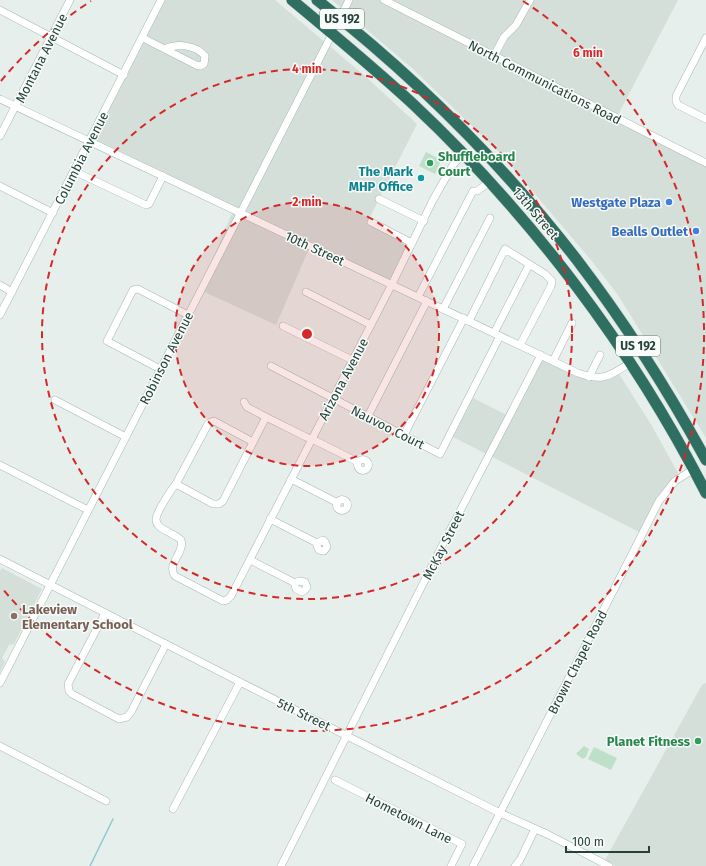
<svg xmlns="http://www.w3.org/2000/svg" width="706" height="866" viewBox="0 0 706 866" font-family="'Fira Sans',sans-serif">
	<style>
		.built { fill: #d4dfda }
		.forest { fill: url(#forest-crowns) }
		.garden { fill: #bfe0c8 }
		.lines { fill: none; stroke-linecap: round; stroke-linejoin: round }
		.stream { stroke: #8ec9d4; stroke-width: 1.5 }
		.minor-casing { stroke: #a8b8b2; stroke-width: 8 }
		.highway-casing { stroke: #c2cac8; stroke-width: 12 }
		.minor { stroke: #fff; stroke-width: 7 }
		.highway { stroke: #2f6f62; stroke-width: 11 }
		.ring { fill: none; stroke: #d62828; stroke-width: 2; stroke-dasharray: 7 5 }
		.leisure-dot { fill: #2e9e5b; stroke: #f7fbf9; stroke-width: 1.5 }
		.culture-dot { fill: #0f9aa8; stroke: #f7fbf9; stroke-width: 1.5 }
		.shop-dot { fill: #3f7fe0; stroke: #f7fbf9; stroke-width: 1.5 }
		.education-dot { fill: #8d6e63; stroke: #f7fbf9; stroke-width: 1.5 }
		.labels { text-anchor: middle; stroke-width: 3; stroke-linejoin: round; paint-order: stroke }
		.shield { fill: #f7fbf9; stroke: #637a73; stroke-width: 1 }
		.shield-label { font-size: 12px; font-weight: bold; fill: #24423a }
		.street-label { font-size: 13px; fill: #24423a; stroke: #f7fbf9 }
		.leisure-label { font-size: 13px; font-weight: bold; fill: #27864d; stroke: #f7fbf9; text-anchor: start }
		.culture-label { font-size: 13px; font-weight: bold; fill: #0d838f; stroke: #f7fbf9; text-anchor: end }
		.shop-label { font-size: 13px; font-weight: bold; fill: #366cbe; stroke: #f7fbf9; text-anchor: end }
		.education-label { font-size: 13px; font-weight: bold; fill: #785e54; stroke: #f7fbf9; text-anchor: start }
		.centre { fill: #d62828; stroke: #f7fbf9; stroke-width: 2 }
		.ring-label { font-size: 12px; text-anchor: middle; font-weight: bold; fill: #d62828; stroke: #f7fbf9; stroke-width: 3; stroke-linejoin: round; paint-order: stroke }
	</style>
	<defs>
		<pattern id="forest-crowns" width="20" height="18" patternUnits="userSpaceOnUse"><rect width="20" height="18" fill="#bfe0c8"/><path d="M2 6a3 3 0 1 1 6 0M12 15a3 3 0 1 1 6 0" fill="none" stroke="#a4c1ad"/></pattern>
	</defs>
	<rect width="100%" height="100%" fill="#e6efeb"/>
	<g class="built">
		<path d="M165,0h110l90,76 52,48 -49,97 43,23 -20,37 -297,-141z"/>
		<path d="M332,0h346l-61,117 89,46v275l-88,-143 -27,-35 -90,-106 -88,-85z"/>
		<path d="M232,213l77,36 -33,76 -76,-35z"/>
		<path d="M538,358l51,22 10,1 12,-2 8,-5 33,52 27,49 -22,24 -18,33 -186,-95 20,-39 36,18z"/>
		<path d="M2,568l40,21 -28,55 -5,1 -7,13 3,4 -5,10v-101z"/>
		<path d="M706,683v183h-90l-11,-6 97,-175z"/>
	</g>
	<path class="forest" d="M584,746l5,3 -3,8 -3,2 -7,-5z"/>
	<g class="garden">
		<path d="M426,152l15,8 -6,14 -16,-8z"/>
		<path d="M594,747l23,11 -6,12 -23,-11z"/>
	</g>
	<g class="lines">
		<path class="stream" d="M90,866l23,-47"/>
		<defs>
			<g id="minor">
				<path d="M384,0l322,163"/>
				<path d="M0,10l124,65"/>
				<path d="M340,18l9,-18"/>
				<path d="M143,38l53,27 4,1 4,-2 1,-8c-9,-11 -28,-13 -40,-7"/>
				<path d="M706,38l-30,58v5l2,4 28,14"/>
				<path d="M494,56l10,-19 12,-12 14,-25"/>
				<path d="M0,99l578,274c26,9 31,3 52,-10"/>
				<path d="M0,136l70,-136"/>
				<path d="M74,171l72,34 3,-1 14,-28"/>
				<path d="M0,186l53,27"/>
				<path d="M379,199l45,22"/>
				<path d="M371,222l41,21"/>
				<path d="M0,285l12,7"/>
				<path d="M306,292l65,33"/>
				<path d="M418,297l55,-106h4l13,-9"/>
				<path d="M443,309l47,-91"/>
				<path d="M0,315l161,-315"/>
				<path d="M469,321l36,-72 40,25 7,7 -1,5 -31,59"/>
				<path d="M283,326l69,34"/>
				<path d="M494,333l35,-68"/>
				<path d="M553,361l19,-38"/>
				<path d="M271,366l169,88 60,-118"/>
				<path d="M160,369l-53,-28 26,-51 5,-1 50,26"/>
				<path d="M589,377l11,-22"/>
				<path d="M55,400l71,37"/>
				<path d="M244,402l3,5 19,10 40,20 10,4 42,21"/>
				<path d="M368,416l59,-115"/>
				<path d="M404,435l60,-117"/>
				<path d="M253,442l-39,-21 -3,1 -3,2 -32,60c-5,6 -19,27 -20,35 0,3 1,6 4,8 6,5 15,7 21,13 4,13 -15,24 -6,36l48,25 4,-1 4,-4 161,-312 41,-84 20,-35 10,-11"/>
				<circle cx="363" cy="465" r="5.5"/>
				<path d="M0,465l88,45"/>
				<path d="M291,479l47,24"/>
				<path d="M176,484l37,20h6l4,-3 43,-84"/>
				<circle cx="342" cy="505" r="5.5"/>
				<path d="M270,519l47,24v3l2,4 5,1 3,-4 -2,-5 -2,-2 -6,3"/>
				<path d="M0,559l240,123 260,131 47,21 62,32"/>
				<path d="M250,560l45,23v3l1,3 6,3 3,-2 2,-3 -2,-5 -6,-1 -4,2"/>
				<path d="M105,613l-37,71 1,7 3,3 47,25 8,-2 4,-5 35,-68"/>
				<path d="M0,683l332,-649"/>
				<path d="M0,746l106,55"/>
				<path d="M335,780l127,64 -11,22"/>
				<path d="M173,809l67,-127"/>
				<path d="M281,866l164,-326 96,-185"/>
				<path d="M473,866l186,-365 16,-20 19,-12"/>
				<path d="M515,866l5,-6 15,-31"/>
			</g>
			<g id="highway">
				<path d="M292,0c41,34 82,68 121,104 118,111 219,244 293,389"/>
				<path d="M317,0c97,76 185,163 260,260 48,63 91,130 129,200"/>
			</g>
		</defs>
		<use href="#minor" class="minor-casing"/>
		<use href="#highway" class="highway-casing"/>
		<use href="#minor" class="minor"/>
		<use href="#highway" class="highway"/>
	</g>
	<circle cx="307" cy="334" r="132" fill="#d62828" fill-opacity=".12"/>
	<g class="ring">
		<circle cx="307" cy="334" r="132"/>
		<circle cx="307" cy="334" r="265"/>
		<path d="M1 81A397 397 0 0 1 91 1M523 1A397 397 0 1 1 1 587"/>
	</g>
	<g class="leisure-dot">
		<circle cx="430" cy="163" r="4"/>
		<circle cx="698" cy="741" r="4"/>
	</g>
	<circle class="culture-dot" cx="421" cy="178" r="4"/>
	<g class="shop-dot">
		<circle cx="669" cy="202" r="4"/>
		<circle cx="696" cy="231" r="4"/>
	</g>
	<circle class="education-dot" cx="14" cy="616" r="4"/>
	<g class="labels">
		<g class="shield">
			<rect x="320" y="9" width="44" height="20" rx="3"/>
			<rect x="616" y="336" width="44" height="20" rx="3"/>
		</g>
		<g class="shield-label">
			<text x="342" y="23">US 192</text>
			<text x="638" y="350">US 192</text>
		</g>
		<g class="street-label">
			<text transform="translate(41 58) rotate(-63)" y="5">Montana Avenue</text>
			<text transform="translate(545 82) rotate(27)" y="5">North Communications Road</text>
			<text transform="translate(81 158) rotate(-63)" y="5">Columbia Avenue</text>
			<text transform="translate(536 213) rotate(50)" y="5">13th Street</text>
			<text transform="translate(315 248) rotate(25)" y="5">10th Street</text>
			<text transform="translate(166 358) rotate(-63)" y="5">Robinson Avenue</text>
			<text transform="translate(343 379) rotate(-62)" y="5">Arizona Avenue</text>
			<text transform="translate(388 427) rotate(27)" y="5">Nauvoo Court</text>
			<text transform="translate(443 545) rotate(-63)" y="5">McKay Street</text>
			<text transform="translate(577 662) rotate(-63)" y="5">Brown Chapel Road</text>
			<text transform="translate(304 714) rotate(26)" y="5">5th Street</text>
			<text transform="translate(409 818) rotate(27)" y="5">Hometown Lane</text>
		</g>
		<g class="leisure-label">
			<text x="438" y="161">Shuffleboard<tspan x="438" dy="15">Court</tspan></text>
			<text x="690" y="746" text-anchor="end">Planet Fitness</text>
		</g>
		<g class="culture-label">
			<text x="413" y="176">The Mark<tspan x="413" dy="15">MHP Office</tspan></text>
		</g>
		<g class="shop-label">
			<text x="661" y="207">Westgate Plaza</text>
			<text x="688" y="236">Bealls Outlet</text>
		</g>
		<g class="education-label">
			<text x="22" y="614">Lakeview<tspan x="22" dy="15">Elementary School</tspan></text>
		</g>
	</g>
	<circle cx="307" cy="334" r="6" class="centre"/>
	<g class="ring-label">
		<text x="588" y="57">6 min</text>
		<text x="307" y="73">4 min</text>
		<text x="307" y="206">2 min</text>
	</g>
	<path d="M566 846v6h83v-6" fill="none" stroke="#24423a" stroke-width="2"/>
	<text x="572" y="846" font-size="12" fill="#24423a" stroke="#f7fbf9" stroke-width="3" paint-order="stroke">100 m</text>
</svg>
